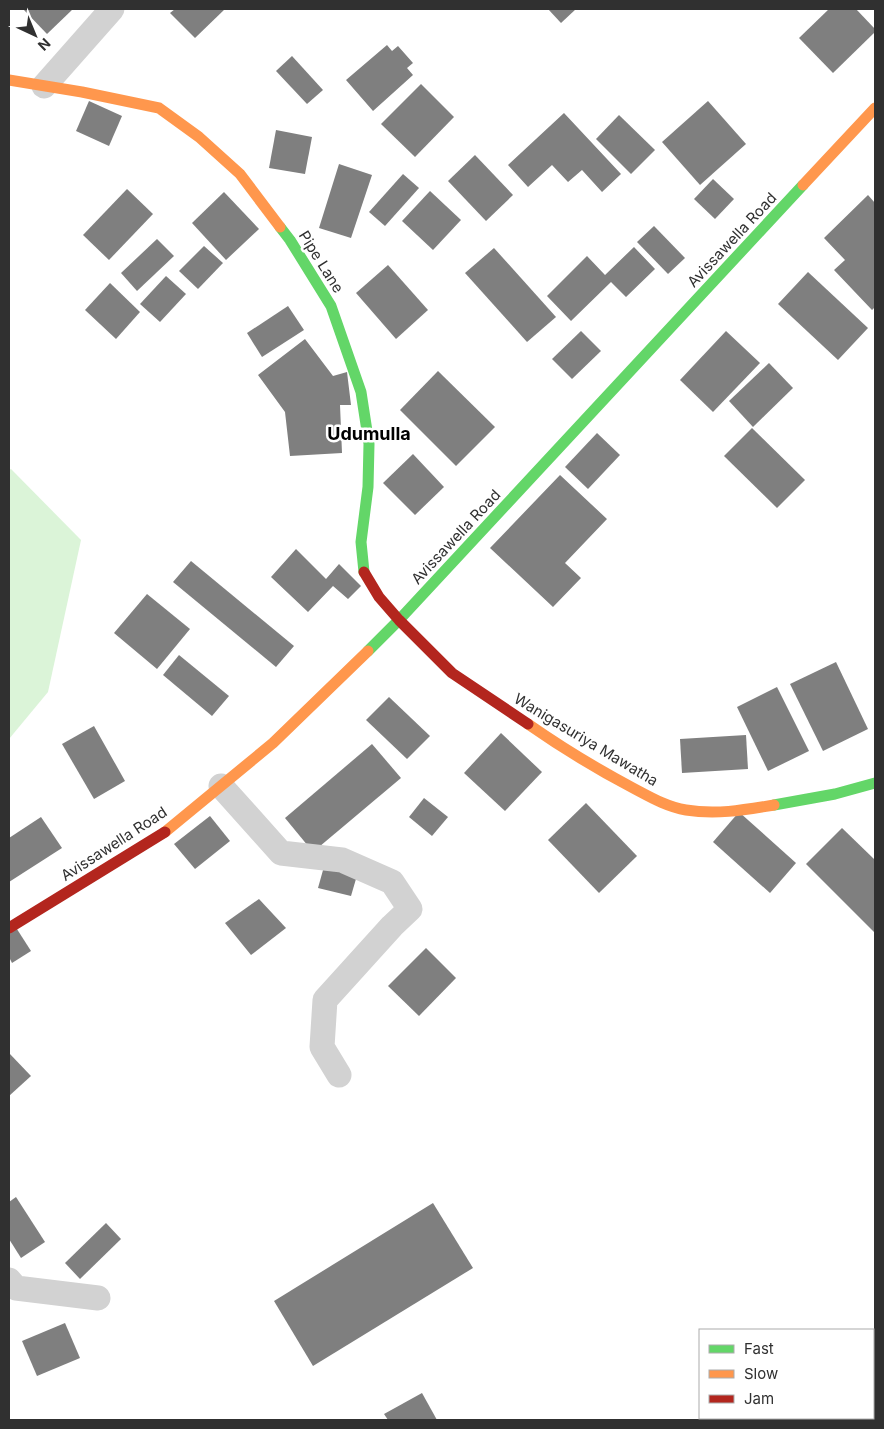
<svg xmlns="http://www.w3.org/2000/svg" width="884" height="1429" viewBox="0 0 884 1429" font-family="Inter,sans-serif">
	<style>
		.water { fill: #dbf4d8 }
		.building { fill: #7f7f7f }
		.lines { fill: none; stroke-linecap: round; stroke-linejoin: round }
		.street { stroke: #d2d2d2; stroke-width: 25 }
		.fast { stroke: #63d668; stroke-width: 11 }
		.slow { stroke: #ff974d; stroke-width: 11 }
		.jam { stroke: #b3261e; stroke-width: 11 }
		.labels { text-anchor: middle; stroke-width: 5; stroke-linejoin: round; paint-order: stroke }
		.street-label { font-size: 15px; fill: #303030; stroke: #fff }
		.quarter-label { font-size: 18px; font-weight: bold; fill: #000; stroke: #fff }
	</style>
	<rect width="100%" height="100%" fill="#fff"/>
	<path class="water" d="M11,469l70,71 -33,152 -39,47v-269z"/>
	<g class="building">
		<path d="M23,9h50l-26,25z"/>
		<path d="M175,9h50l-30,29 -25,-25z"/>
		<path d="M548,9h28l-15,14z"/>
		<path d="M829,9h27l19,20v3l-42,41 -34,-35z"/>
		<path d="M387,45l5,6 6,-5 15,17 -6,5 6,7 -40,36 -27,-31z"/>
		<path d="M292,56l31,34 -16,14 -31,-33z"/>
		<path d="M421,84l33,33 -39,40 -34,-33z"/>
		<path d="M89,101l33,15 -13,30 -33,-15z"/>
		<path d="M708,101l38,43 -46,41 -38,-43z"/>
		<path d="M564,113l57,61 -19,18 -20,-22 -14,12 -16,-17 -24,22 -20,-22z"/>
		<path d="M619,115l36,35 -24,24 -35,-35z"/>
		<path d="M276,130l36,7 -7,37 -36,-6z"/>
		<path d="M475,155l38,40 -27,26 -38,-40z"/>
		<path d="M339,164l33,11 -21,63 -32,-10z"/>
		<path d="M403,174l16,14 -34,38 -16,-14z"/>
		<path d="M713,179l21,20 -19,20 -21,-20z"/>
		<path d="M127,189l26,25 -44,46 -26,-25z"/>
		<path d="M430,191l31,29 -28,30 -31,-29z"/>
		<path d="M224,192l35,37 -33,31 -34,-37z"/>
		<path d="M868,195l7,8v104l-3,3 -38,-40 11,-10 -21,-22z"/>
		<path d="M654,226l31,32 -17,16 -31,-32z"/>
		<path d="M157,239l17,17 -37,35 -16,-18z"/>
		<path d="M204,246l19,17 -25,26 -19,-18z"/>
		<path d="M634,247l21,22 -29,28 -15,-15 -40,39 -24,-25 40,-40 18,19z"/>
		<path d="M494,248l62,69 -29,25 -62,-69z"/>
		<path d="M388,265l40,45 -32,29 -40,-46z"/>
		<path d="M808,272l60,56 -30,32 -60,-56z"/>
		<path d="M166,276l20,18 -26,28 -20,-18z"/>
		<path d="M110,283l30,29 -24,27 -31,-29z"/>
		<path d="M288,306l16,24 -42,27 -15,-24z"/>
		<path d="M581,331l20,20 -29,28 -20,-20z"/>
		<path d="M726,331l34,32 -47,49 -33,-32z"/>
		<path d="M305,339l28,37 14,-4 4,33h-11l2,48 -52,3 -5,-44 -27,-37z"/>
		<path d="M769,363l24,25 -40,39 -24,-26z"/>
		<path d="M438,371l57,56 -39,39 -56,-56z"/>
		<path d="M752,428l53,52 -28,28 -53,-52z"/>
		<path d="M597,433l23,22 -32,34 -23,-22z"/>
		<path d="M413,454l31,33 -29,28 -32,-32z"/>
		<path d="M560,475l47,44 -42,44 16,15 -28,29 -63,-59z"/>
		<path d="M296,549l30,30 13,-15 22,22 -13,13 -15,-13 -25,26 -37,-35z"/>
		<path d="M191,561l103,85 -18,21 -103,-85z"/>
		<path d="M147,594l43,35 -33,40 -43,-36z"/>
		<path d="M179,655l50,41 -17,20 -49,-41z"/>
		<path d="M836,662l32,67 -45,22 -33,-67z"/>
		<path d="M777,687l32,64 -41,20 -31,-64z"/>
		<path d="M389,697l41,39 -23,23 -41,-39z"/>
		<path d="M94,726l31,55 -31,18 -32,-55z"/>
		<path d="M501,733l41,39 -37,39 -41,-38z"/>
		<path d="M746,735l2,34 -66,4 -2,-34z"/>
		<path d="M372,744l29,34 -88,74 -28,-34z"/>
		<path d="M424,798l24,19 -16,19 -23,-19z"/>
		<path d="M586,803l51,53 -38,37 -51,-53z"/>
		<path d="M739,812l57,51 -26,30 -57,-51z"/>
		<path d="M210,816l20,25 -35,28 -21,-25z"/>
		<path d="M41,817l21,31 -53,34v-44z"/>
		<path d="M842,828l33,32v73l-69,-69z"/>
		<path d="M325,863l33,9 -7,24 -33,-8z"/>
		<path d="M259,899l27,29 -35,27 -26,-32z"/>
		<path d="M15,926l16,25 -19,12 -3,-6v-27z"/>
		<path d="M426,948l30,30 -37,38 -31,-30z"/>
		<path d="M9,1053l22,23 -22,20z"/>
		<path d="M16,1197l29,45 -24,16 -12,-19v-37z"/>
		<path d="M433,1203l40,65 -160,98 -39,-65z"/>
		<path d="M106,1223l15,16 -41,40 -15,-16z"/>
		<path d="M65,1323l15,35 -43,18 -15,-35z"/>
		<path d="M422,1393l15,27h-49l-4,-6z"/>
	</g>
	<g class="lines">
		<g class="street">
			<path d="M44,86l68,-77"/>
			<path d="M221,786l60,67 61,7 50,22 18,27 -18,17 -67,74 -3,47 17,28"/>
			<path d="M9,1280l7,8 82,10"/>
		</g>
		<g class="fast">
			<path d="M280,227l10,13 41,66 30,86 8,52 -1,43 -7,55 3,30"/>
			<path d="M368,651l31,-31 404,-435"/>
			<path d="M774,805l61,-11 40,-11"/>
		</g>
		<g class="slow">
			<path d="M9,80l73,12 77,16 40,29 41,37 40,53"/>
			<path d="M803,185l72,-77"/>
			<path d="M528,724c33,23 69,45 105,64 17,9 34,19 53,22 30,5 58,0 88,-5"/>
			<path d="M165,832l108,-89 95,-92"/>
		</g>
		<g class="jam">
			<path d="M364,572l15,25 20,23 53,53 76,51"/>
			<path d="M9,928l156,-96"/>
		</g>
	</g>
	<g class="labels">
		<g class="street-label">
			<text transform="translate(732 240) rotate(-47)" y="5">Avissawella Road</text>
			<text transform="translate(321 262) rotate(58)" y="5">Pipe Lane</text>
			<text transform="translate(456 537) rotate(-47)" y="5">Avissawella Road</text>
			<text transform="translate(586 740) rotate(31)" y="5">Wanigasuriya Mawatha</text>
			<text transform="translate(114 844) rotate(-33)" y="5">Avissawella Road</text>
		</g>
		<g class="quarter-label">
			<text x="369" y="440">Udumulla</text>
		</g>
	</g>
	<rect width="884" height="1429" fill="none" stroke="#303030" stroke-width="20"/>
	<rect x="699" y="1329" width="175" height="90" fill="#ffffff" stroke="#acacac"/>
	<rect x="709" y="1345" width="25" height="8" fill="#63d668" stroke="#acacac"/>
	<text x="744" y="1354" font-size="15" fill="#303030">Fast</text>
	<rect x="709" y="1370" width="25" height="8" fill="#ff974d" stroke="#acacac"/>
	<text x="744" y="1379" font-size="15" fill="#303030">Slow</text>
	<rect x="709" y="1395" width="25" height="8" fill="#b3261e" stroke="#acacac"/>
	<text x="744" y="1404" font-size="15" fill="#303030">Jam</text>
	<g transform="translate(35 35) rotate(136)" stroke="#ffffff" stroke-width="4" paint-order="stroke">
	<path d="M0-4L9 19L0 12L-9 19Z" fill="#303030"/>
	<text y="-8" font-size="14" font-weight="bold" text-anchor="middle" fill="#303030">N</text>
	</g>
</svg>
